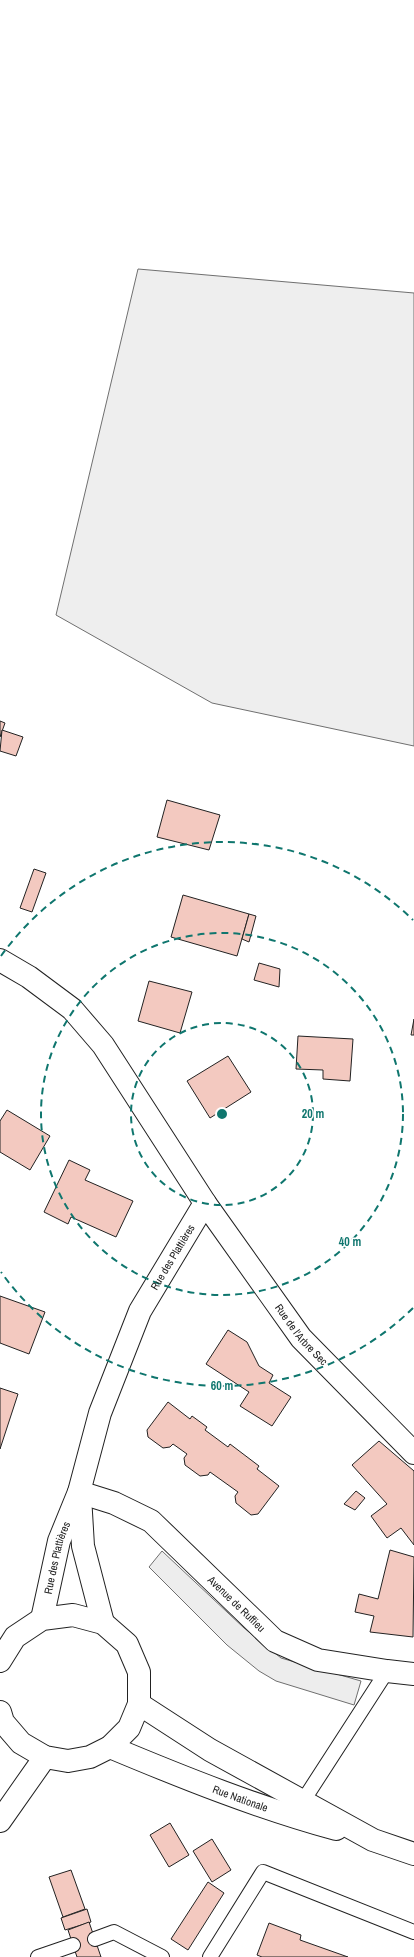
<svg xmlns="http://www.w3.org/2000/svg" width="414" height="1957" viewBox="0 0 414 1957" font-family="'Archivo Narrow',sans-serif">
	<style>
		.green { fill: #eee; stroke: #6f6f6f }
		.parking { fill: #ededed; stroke: #6f6f6f }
		.building { fill: #f3c9c0; stroke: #222 }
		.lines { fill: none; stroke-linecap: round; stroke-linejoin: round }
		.lane-casing { stroke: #222; stroke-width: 16 }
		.street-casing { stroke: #222; stroke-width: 24 }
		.primary-casing { stroke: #222; stroke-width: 24 }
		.lane { stroke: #fff; stroke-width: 14 }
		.street { stroke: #fff; stroke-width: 22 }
		.primary { stroke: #fff; stroke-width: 22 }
		.ring { fill: none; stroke: #0f766e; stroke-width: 2; stroke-dasharray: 7 5 }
		.labels { text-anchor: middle; stroke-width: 3; stroke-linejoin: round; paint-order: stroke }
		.street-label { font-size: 11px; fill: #222; stroke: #fff }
		.centre { fill: #0f766e; stroke: #fff; stroke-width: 2 }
		.ring-label { font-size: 12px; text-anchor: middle; font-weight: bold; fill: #0f766e; stroke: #fff; stroke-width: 3; stroke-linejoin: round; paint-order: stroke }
	</style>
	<rect width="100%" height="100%" fill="#fff"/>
	<path class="green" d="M138,269l276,24v453l-202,-43 -156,-88z"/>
	<path class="parking" d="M162,1551l82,77 37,30 80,23 -7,24 -78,-24 -17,-10 -32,-26 -78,-78z"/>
	<g class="building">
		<path d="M0,721l5,2 -5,14z"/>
		<path d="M2,730l21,7 -7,19 -16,-5z"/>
		<path d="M167,800l53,15 -11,35 -52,-13z"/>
		<path d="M34,869l12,4 -14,39 -12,-4z"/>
		<path d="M183,895l66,19 -12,42 -66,-19z"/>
		<path d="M249,914l7,2 -7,26 -7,-3z"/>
		<path d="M259,963l21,6 -1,18 -25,-7z"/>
		<path d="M149,981l43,11 -12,41 -42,-12z"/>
		<path d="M414,1019v16h-3z"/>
		<path d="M298,1036l55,3 -3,42 -27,-2v-9l-27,-1z"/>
		<path d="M228,1056l23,36 -41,26 -23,-37z"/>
		<path d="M7,1110l43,26 -20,34 -30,-18v-31z"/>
		<path d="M69,1160l21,10 -5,10 48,21 -17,36 -45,-20 -3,7 -24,-12z"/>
		<path d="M0,1296l45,16 -16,42 -29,-11z"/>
		<path d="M228,1330l19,12 12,24 14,9 -4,8 22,14 -19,29 -32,-20 9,-14 -43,-28z"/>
		<path d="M0,1388l18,6 -18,55z"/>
		<path d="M168,1402l22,17 2,-3 15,11 -2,3 23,17 2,-3 29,22 -2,3 22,17 -21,28 -7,1 -15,-12 -1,-7 3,-4 -28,-20 -2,3 -8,1 -15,-11 -1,-7 3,-4 -14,-10 -3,3 -7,1 -15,-11 -1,-7z"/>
		<path d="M379,1441l35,30v74l-13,-17 -14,10 -16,-22 16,-12 -35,-39z"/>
		<path d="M356,1491l9,7 -10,12 -11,-6z"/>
		<path d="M390,1550l24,7 -1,80 -43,-5 4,-16 -19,-4 4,-18 19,5z"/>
		<path d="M170,1823l19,32 -20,12 -19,-32z"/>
		<path d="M212,1839l19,31 -19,12 -19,-31z"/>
		<path d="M71,1870l14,39 -22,8 -14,-40z"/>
		<path d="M208,1882l16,11 -36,57 -17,-11z"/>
		<path d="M87,1909l4,13 -26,8 -4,-12z"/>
		<path d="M89,1922l12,35h-24l-9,-27z"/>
		<path d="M269,1923l32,12 -1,5 48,17h-86l-5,-2z"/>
	</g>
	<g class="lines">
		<defs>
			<g id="lane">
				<path d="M303,1801l84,-130"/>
				<path d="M95,1939l19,-7 48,25"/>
				<path d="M38,1957l35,-12"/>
				<path d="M210,1957l53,-85 151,60"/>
			</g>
			<g id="street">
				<path id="s1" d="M0,960l29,17 43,32 31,36 102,158 96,135 113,115"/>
				<path id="s2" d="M79,1492l35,11 37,18 124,120 43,19 69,11 27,3"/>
				<path d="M80,1496l3,50 20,77"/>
				<path id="s3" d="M42,1619l17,-78 20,-49 21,-79 40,-102 65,-108"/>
				<path d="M0,1821l45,-64"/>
			</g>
			<g id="primary">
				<path d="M0,1661l15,-24 27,-18 31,-4 30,8 24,21 12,28v32l-10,24 -19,19 -20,10 -22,4 -23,-4 -24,-14 -18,-21 -3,-10"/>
				<path d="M139,1704l71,46 163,90 41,14"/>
				<path id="s4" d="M110,1747c74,31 149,61 226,82"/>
			</g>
		</defs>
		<use href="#lane" class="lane-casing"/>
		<use href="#street" class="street-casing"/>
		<use href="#primary" class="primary-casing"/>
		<use href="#lane" class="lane"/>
		<use href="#street" class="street"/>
		<use href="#primary" class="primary"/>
	</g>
	<g class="ring">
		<circle cx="222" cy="1114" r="91"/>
		<circle cx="222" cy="1114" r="181"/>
		<path d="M413 1308A272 272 0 0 1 1 1272M1 956A272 272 0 0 1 413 920"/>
	</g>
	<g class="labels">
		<g class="street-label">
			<text dy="4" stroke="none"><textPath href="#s3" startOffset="387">Rue des Plattières</textPath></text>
			<text dy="4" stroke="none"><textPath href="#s1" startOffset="486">Rue de l'Arbre Sec</textPath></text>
			<text dy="4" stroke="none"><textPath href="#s3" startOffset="63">Rue des Plattières</textPath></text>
			<text dy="4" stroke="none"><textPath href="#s2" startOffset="197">Avenue de Ruffieu</textPath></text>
			<text dy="4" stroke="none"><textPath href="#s4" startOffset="140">Rue Nationale</textPath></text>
		</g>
	</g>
	<circle cx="222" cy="1114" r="6" class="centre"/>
	<g class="ring-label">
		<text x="313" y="1118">20 m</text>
		<text x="350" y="1246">40 m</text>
		<text x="222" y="1390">60 m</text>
	</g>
</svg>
